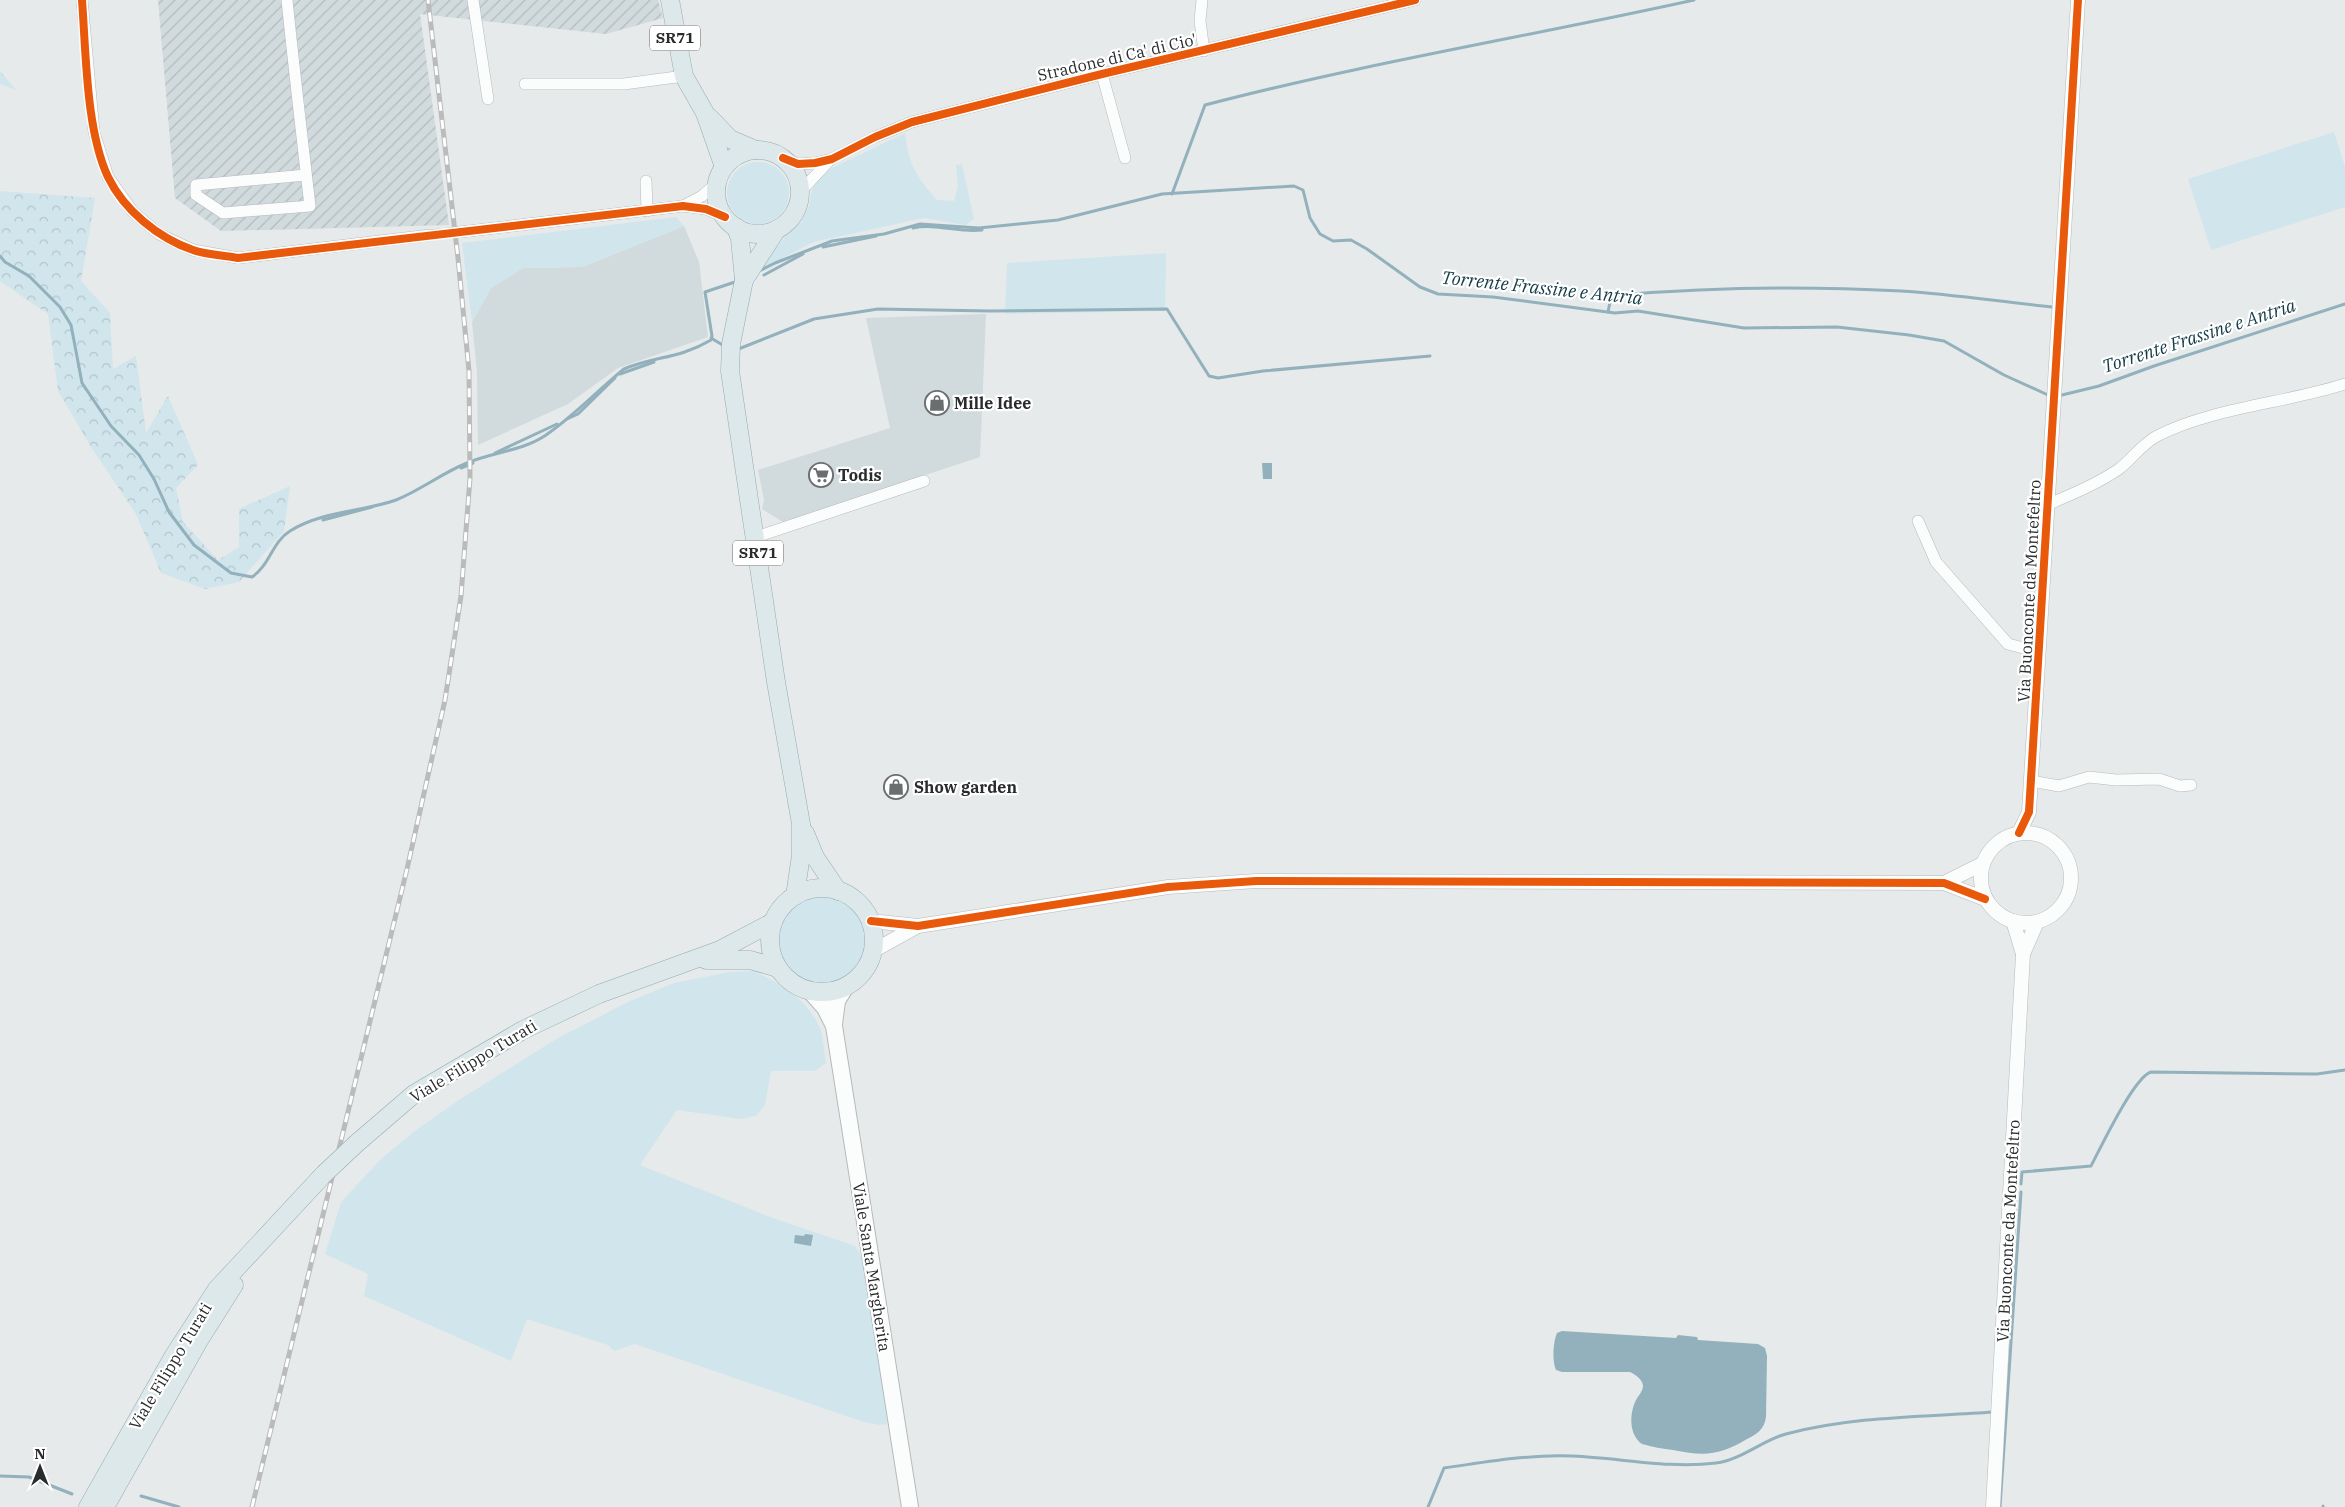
<svg xmlns="http://www.w3.org/2000/svg" width="2345" height="1507" viewBox="0 0 2345 1507" font-family="'IBM Plex Serif',serif">
	<style>
		.built { fill: #d1dadd }
		.industrial { fill: url(#industrial-furrows) }
		.grass { fill: #d1e5ec }
		.forest { fill: url(#forest-crowns) }
		.water { fill: #92b1bc }
		.lines { fill: none; stroke-linecap: round; stroke-linejoin: round }
		.stream { stroke: #92b1bc; stroke-width: 3 }
		.minor-tunnel { stroke: #c0c4c5; stroke-width: 11; stroke-dasharray: 11 5.5; stroke-linecap: butt }
		.minor-casing { stroke: #b7babb; stroke-width: 12 }
		.tertiary-casing { stroke: #b7babb; stroke-width: 15 }
		.secondary-casing { stroke: #b7babb; stroke-width: 18 }
		.primary-casing { stroke: #96aab0; stroke-width: 19 }
		.minor { stroke: #fbfcfc; stroke-width: 11 }
		.tertiary { stroke: #fbfcfc; stroke-width: 14 }
		.secondary { stroke: #fbfcfc; stroke-width: 16 }
		.primary { stroke: #dde8eb; stroke-width: 18 }
		.rail-casing { stroke: #babbbb; stroke-width: 5 }
		.rail { stroke: #fff; stroke-width: 3; stroke-dasharray: 9; stroke-linecap: butt }
		.primary-bridge-casing { stroke: #96aab0; stroke-width: 19; stroke-linecap: butt }
		.primary-bridge { stroke: #dde8eb; stroke-width: 18 }
		.cycleway-casing { stroke: #fff; stroke-width: 11 }
		.cycleway { stroke: #e8590c; stroke-width: 8 }
		.labels { text-anchor: middle; stroke-width: 4.5; stroke-linejoin: round; paint-order: stroke }
		.shield { fill: #fff; stroke: #696b6b; stroke-width: 1 }
		.shield-label { font-size: 15px; font-weight: bold; fill: #292b2c }
		.street-label { font-size: 16px; fill: #292b2c; stroke: #fff }
		.poi-label { font-size: 16px; font-weight: bold; fill: #292b2c; stroke: #fff; text-anchor: start }
		.water-label { font-size: 18px; font-style: italic; fill: #123b47; stroke: #fff }
	</style>
	<defs>
		<pattern id="industrial-furrows" width="10" height="10" patternUnits="userSpaceOnUse" patternTransform="scale(1.25)"><rect width="10" height="10" fill="#d1dadd"/><path d="M-1 1l2-2M0 10L10 0M9 11l2-2" fill="none" stroke="#b3bbbe"/></pattern>
		<pattern id="forest-crowns" width="20" height="18" patternUnits="userSpaceOnUse" patternTransform="scale(1.25)"><rect width="20" height="18" fill="#d1e5ec"/><path d="M2 6a3 3 0 1 1 6 0M12 15a3 3 0 1 1 6 0" fill="none" stroke="#b3c5cb"/></pattern>
	</defs>
	<rect width="100%" height="100%" fill="#e6eaeb"/>
	<g class="built">
		<path d="M684,226l15,36 9,75 -90,31 -50,36 -90,41 -1,-73 -5,-50 19,-34 32,-20 59,-1z"/>
		<path d="M986,314l-6,143 -197,65 -21,-13 2,-9 -6,-30 132,-42 -24,-110z"/>
	</g>
	<path class="industrial" d="M158,0h500l5,18 -57,16 -186,-20 29,211 -228,6 -46,-33z"/>
	<g class="grass">
		<path d="M2334,132l11,35v40l-134,43 -23,-71z"/>
		<path d="M905,133c4,33 11,43 32,67l17,1 4,-14 -2,-22 6,-1 12,55 -9,6 -41,-7 -111,24 -49,26 5,-11 16,-20 16,-15 8,-16 3,-16 7,-12 11,-9z"/>
		<circle cx="758" cy="193" r="31"/>
		<path d="M676,217l8,9 -102,41 -59,1 -32,20 -19,34 -10,-79z"/>
		<path d="M1166,253l-1,58 -160,3 2,-51z"/>
		<circle cx="822" cy="940" r="44"/>
		<path d="M752,971c29,11 58,30 69,60 3,10 3,22 5,32l-11,8h-44l-6,34 -9,11 -15,3 -64,-9 -37,55 130,52 85,29 8,13 24,161 -1,4 -6,1 -16,-3 -229,-78 -21,7 -6,-6 -81,-26 -16,42 -147,-65 4,-22 -43,-20 16,-52 40,-43 35,-29 43,-30 99,-62 72,-37 44,-18 55,-11z"/>
	</g>
	<g class="forest">
		<path d="M0,71l16,19 -16,-6z"/>
		<path d="M0,191l95,7 -14,83 29,32 3,56 23,-13 10,77 22,-37 30,69 -22,23 7,34 35,38 21,-13v-38l51,-23 -6,45 -45,51 -34,7 -44,-16 -25,-59 -45,-67 -33,-56 -10,-77 -48,-33z"/>
	</g>
	<g class="water">
		<path d="M1262,463h10v16h-9z"/>
		<path d="M805,1234l8,1 -2,11 -17,-3 1,-8 9,1z"/>
		<path d="M1562,1331l114,7 2,-3 19,2 1,3 60,4 7,4 2,8 -1,61c-2,13 -9,17 -19,22 -28,17 -43,17 -74,11 -10,-1 -21,-3 -31,-6 -13,-9 -13,-30 -6,-44 2,-4 7,-9 7,-14 0,-6 -8,-12 -13,-14h-68l-6,-2c-4,-9 -3,-28 1,-37z"/>
	</g>
	<g class="lines">
		<g class="stream">
			<path d="M1172,194l33,-89c161,-42 326,-69 489,-105"/>
			<path d="M913,228c23,-5 46,5 69,2"/>
			<path d="M823,247l53,-11"/>
			<path d="M0,256l5,6 24,14 31,31 11,18 11,58 29,43 28,29 15,24 15,33 25,33 37,28 21,4c18,-12 20,-35 38,-46 32,-20 72,-19 106,-31 25,-10 46,-27 71,-37 25,-11 56,-12 79,-28 28,-19 52,-45 78,-66 31,-13 55,-10 87,-29l1,-4 -7,-44 33,-11"/>
			<path d="M757,272l18,-9 57,-22 52,-7 36,-10 59,4 79,-8 104,-26 132,-8 9,4 7,28 10,16 13,7 18,-1 16,9 53,38 18,7 55,3 122,16 23,-2 106,17 93,-1 72,8 35,6 60,34 44,20"/>
			<path d="M764,275l39,-21"/>
			<path d="M1608,312l3,-15 9,-2c93,-8 187,-9 281,-4 50,3 101,11 151,16"/>
			<path d="M711,338l15,9"/>
			<path d="M736,350l78,-31 64,-10 112,2 177,-2 42,67 9,2 45,-7 167,-15"/>
			<path d="M620,374l34,-12"/>
			<path d="M2062,395l37,-9 55,-20 191,-62"/>
			<path d="M567,419l11,-5 37,-36"/>
			<path d="M495,453l62,-29"/>
			<path d="M461,468l12,-5"/>
			<path d="M323,520l49,-13"/>
			<path d="M2021,1184l1,-12 69,-6c10,-19 43,-89 60,-94l166,2 28,-4"/>
			<path d="M0,1476l29,1 43,17"/>
			<path d="M141,1496l38,11"/>
			<path d="M1428,1507l16,-39c43,-6 86,-14 129,-12 47,2 96,13 143,7 25,-3 47,-23 70,-29 68,-18 138,-17 207,-22"/>
			<path d="M2000,1507l21,-315"/>
			<path d="M2323,1507v-1"/>
		</g>
		<path class="minor-tunnel" d="M430,235l30,-3"/>
		<defs>
			<g id="minor">
				<path d="M82,0l12,132 14,45 25,35 26,22 34,16 45,8 192,-23"/>
				<path d="M287,0c7,69 15,137 23,206l-87,7 -27,-18v-10l110,-10"/>
				<path d="M473,0l15,99"/>
				<path d="M1202,0l-2,21 4,30"/>
				<path d="M1102,74l23,84"/>
				<path d="M525,84h99l60,-8"/>
				<path d="M783,158l15,6 17,-1 17,-4 43,-22 37,-15 190,-48 313,-74"/>
				<path d="M646,181l1,30"/>
				<path d="M800,192l28,-30"/>
				<path d="M683,206l19,-10 15,-13"/>
				<path d="M460,232l223,-26 23,3 19,8"/>
				<path d="M2047,505c25,-11 50,-21 72,-36 13,-10 23,-25 38,-33 54,-28 129,-33 188,-52"/>
				<path d="M1918,521l18,41 72,82 31,8"/>
				<path d="M756,537l168,-56"/>
				<path d="M2031,781l28,5 30,-9 27,3 43,-1 21,7 11,-1"/>
			</g>
			<g id="tertiary">
				<circle cx="2026" cy="878" r="45"/>
				<path d="M2019,833l10,-21 49,-812"/>
				<path d="M1944,883l38,-19"/>
				<path d="M871,921l47,5 250,-39 88,-6 688,2 41,16"/>
				<path d="M873,951l45,-25"/>
				<path d="M2023,954l14,-32"/>
				<path d="M1993,1507l30,-553 -10,-33"/>
			</g>
			<g id="secondary">
				<path d="M810,991l15,17 9,18 76,481"/>
				<path d="M834,1024l3,-23 9,-15"/>
			</g>
			<g id="primary">
				<path d="M670,0l14,76 21,37 19,54"/>
				<path d="M710,118l20,21 26,11"/>
				<circle cx="758" cy="192" r="42"/>
				<path d="M736,227l4,12 4,41"/>
				<path d="M777,229l-33,51 -13,64 -1,27 46,311 25,142v31l-6,41"/>
				<path d="M805,833l10,24 23,34"/>
				<circle cx="822" cy="940" r="52"/>
				<path d="M706,960h44l28,8"/>
				<path d="M357,1143l57,-49 109,-64 76,-36 121,-44 53,-28"/>
				<path d="M88,1507l85,-150 44,-68 107,-115"/>
				<path d="M105,1507l93,-165 36,-57"/>
			</g>
		</defs>
		<use href="#minor" class="minor-casing"/>
		<use href="#tertiary" class="tertiary-casing"/>
		<use href="#secondary" class="secondary-casing"/>
		<use href="#primary" class="primary-casing"/>
		<use href="#minor" class="minor"/>
		<use href="#tertiary" class="tertiary"/>
		<use href="#secondary" class="secondary"/>
		<use href="#primary" class="primary"/>
		<defs>
			<path id="rail" d="M252,1507l155,-638 38,-169 16,-104 9,-118 -1,-107 -11,-113 -30,-258"/>
		</defs>
		<use href="#rail" class="rail-casing"/>
		<use href="#rail" class="rail"/>
		<defs>
			<path id="primary-bridge" d="M324,1174l33,-31"/>
		</defs>
		<use href="#primary-bridge" class="primary-bridge-casing"/>
		<use href="#primary-bridge" class="primary-bridge"/>
		<defs>
			<g id="cycleway">
				<path d="M82,0c4,52 4,130 26,177 16,33 50,61 85,73 14,5 30,5 45,8l445,-52 23,3 19,8"/>
				<path d="M783,158l15,6 17,-1 17,-4 43,-22 37,-15 190,-48 313,-74"/>
				<path d="M2019,833l10,-21 49,-812"/>
				<path d="M871,921l47,5 250,-39 88,-6 688,2 41,16"/>
			</g>
		</defs>
		<use href="#cycleway" class="cycleway-casing"/>
		<use href="#cycleway" class="cycleway"/>
	</g>
	<defs>
		<symbol id="shop-ring" viewBox="-11 -11 22 22"><circle r="9.5" fill="#fff" stroke="#6b6e6f" stroke-width="1.5"/><path d="M-5-2.5h2.3a2.7 3.5 0 0 1 5.4 0H5L5.5 6h-11ZM-1.5-2.5h3a1.5 2.3 0 0 0-3 0Z" fill="#6b6e6f"/></symbol>
		<symbol id="supermarket-ring" viewBox="-11 -11 22 22"><circle r="9.5" fill="#fff" stroke="#6b6e6f" stroke-width="1.5"/><path d="M-6-5.5h2.5l.6 2H6L4.5 2H-2.5L-4.4-4H-6ZM-1.5 3.2a1.3 1.3 0 1 0 .1 0ZM3 3.2a1.3 1.3 0 1 0 .1 0Z" fill="#6b6e6f"/></symbol>
	</defs>
	<g fill-rule="evenodd">
		<use href="#shop-ring" x="923" y="389" width="28" height="28"/>
		<use href="#supermarket-ring" x="807" y="461" width="28" height="28"/>
		<use href="#shop-ring" x="882" y="773" width="28" height="28"/>
	</g>
	<g class="labels">
		<g class="shield">
			<rect x="650" y="25.5" width="50" height="25" rx="4"/>
			<rect x="733" y="540.5" width="50" height="25" rx="4"/>
		</g>
		<g class="shield-label">
			<text x="675" y="43">SR71</text>
			<text x="758" y="558">SR71</text>
		</g>
		<g class="street-label">
			<text transform="translate(1117 57) rotate(-13)" y="6">Stradone di Ca' di Cio'</text>
			<text transform="translate(2029 591) rotate(-87)" y="6">Via Buonconte da Montefeltro</text>
			<text transform="translate(473 1061) rotate(-31)" y="6">Viale Filippo Turati</text>
			<text transform="translate(2008 1231) rotate(-87)" y="6">Via Buonconte da Montefeltro</text>
			<text transform="translate(872 1267) rotate(81)" y="6">Viale Santa Margherita</text>
			<text transform="translate(170 1366) rotate(-59)" y="6">Viale Filippo Turati</text>
		</g>
		<g class="poi-label">
			<text x="954" y="409">Mille Idee</text>
			<text x="838" y="481">Todis</text>
			<text x="914" y="793">Show garden</text>
		</g>
		<g class="water-label">
			<text transform="translate(1542 288) rotate(6)" y="6">Torrente Frassine e Antria</text>
			<text transform="translate(2199 336) rotate(-18)" y="6">Torrente Frassine e Antria</text>
		</g>
	</g>
	<g transform="translate(40 1467)" stroke="#ffffff" stroke-width="4" paint-order="stroke">
	<path d="M0-4L9 19L0 12L-9 19Z" fill="#292b2c"/>
	<text y="-8" font-size="14" font-weight="bold" text-anchor="middle" fill="#292b2c">N</text>
	</g>
</svg>
